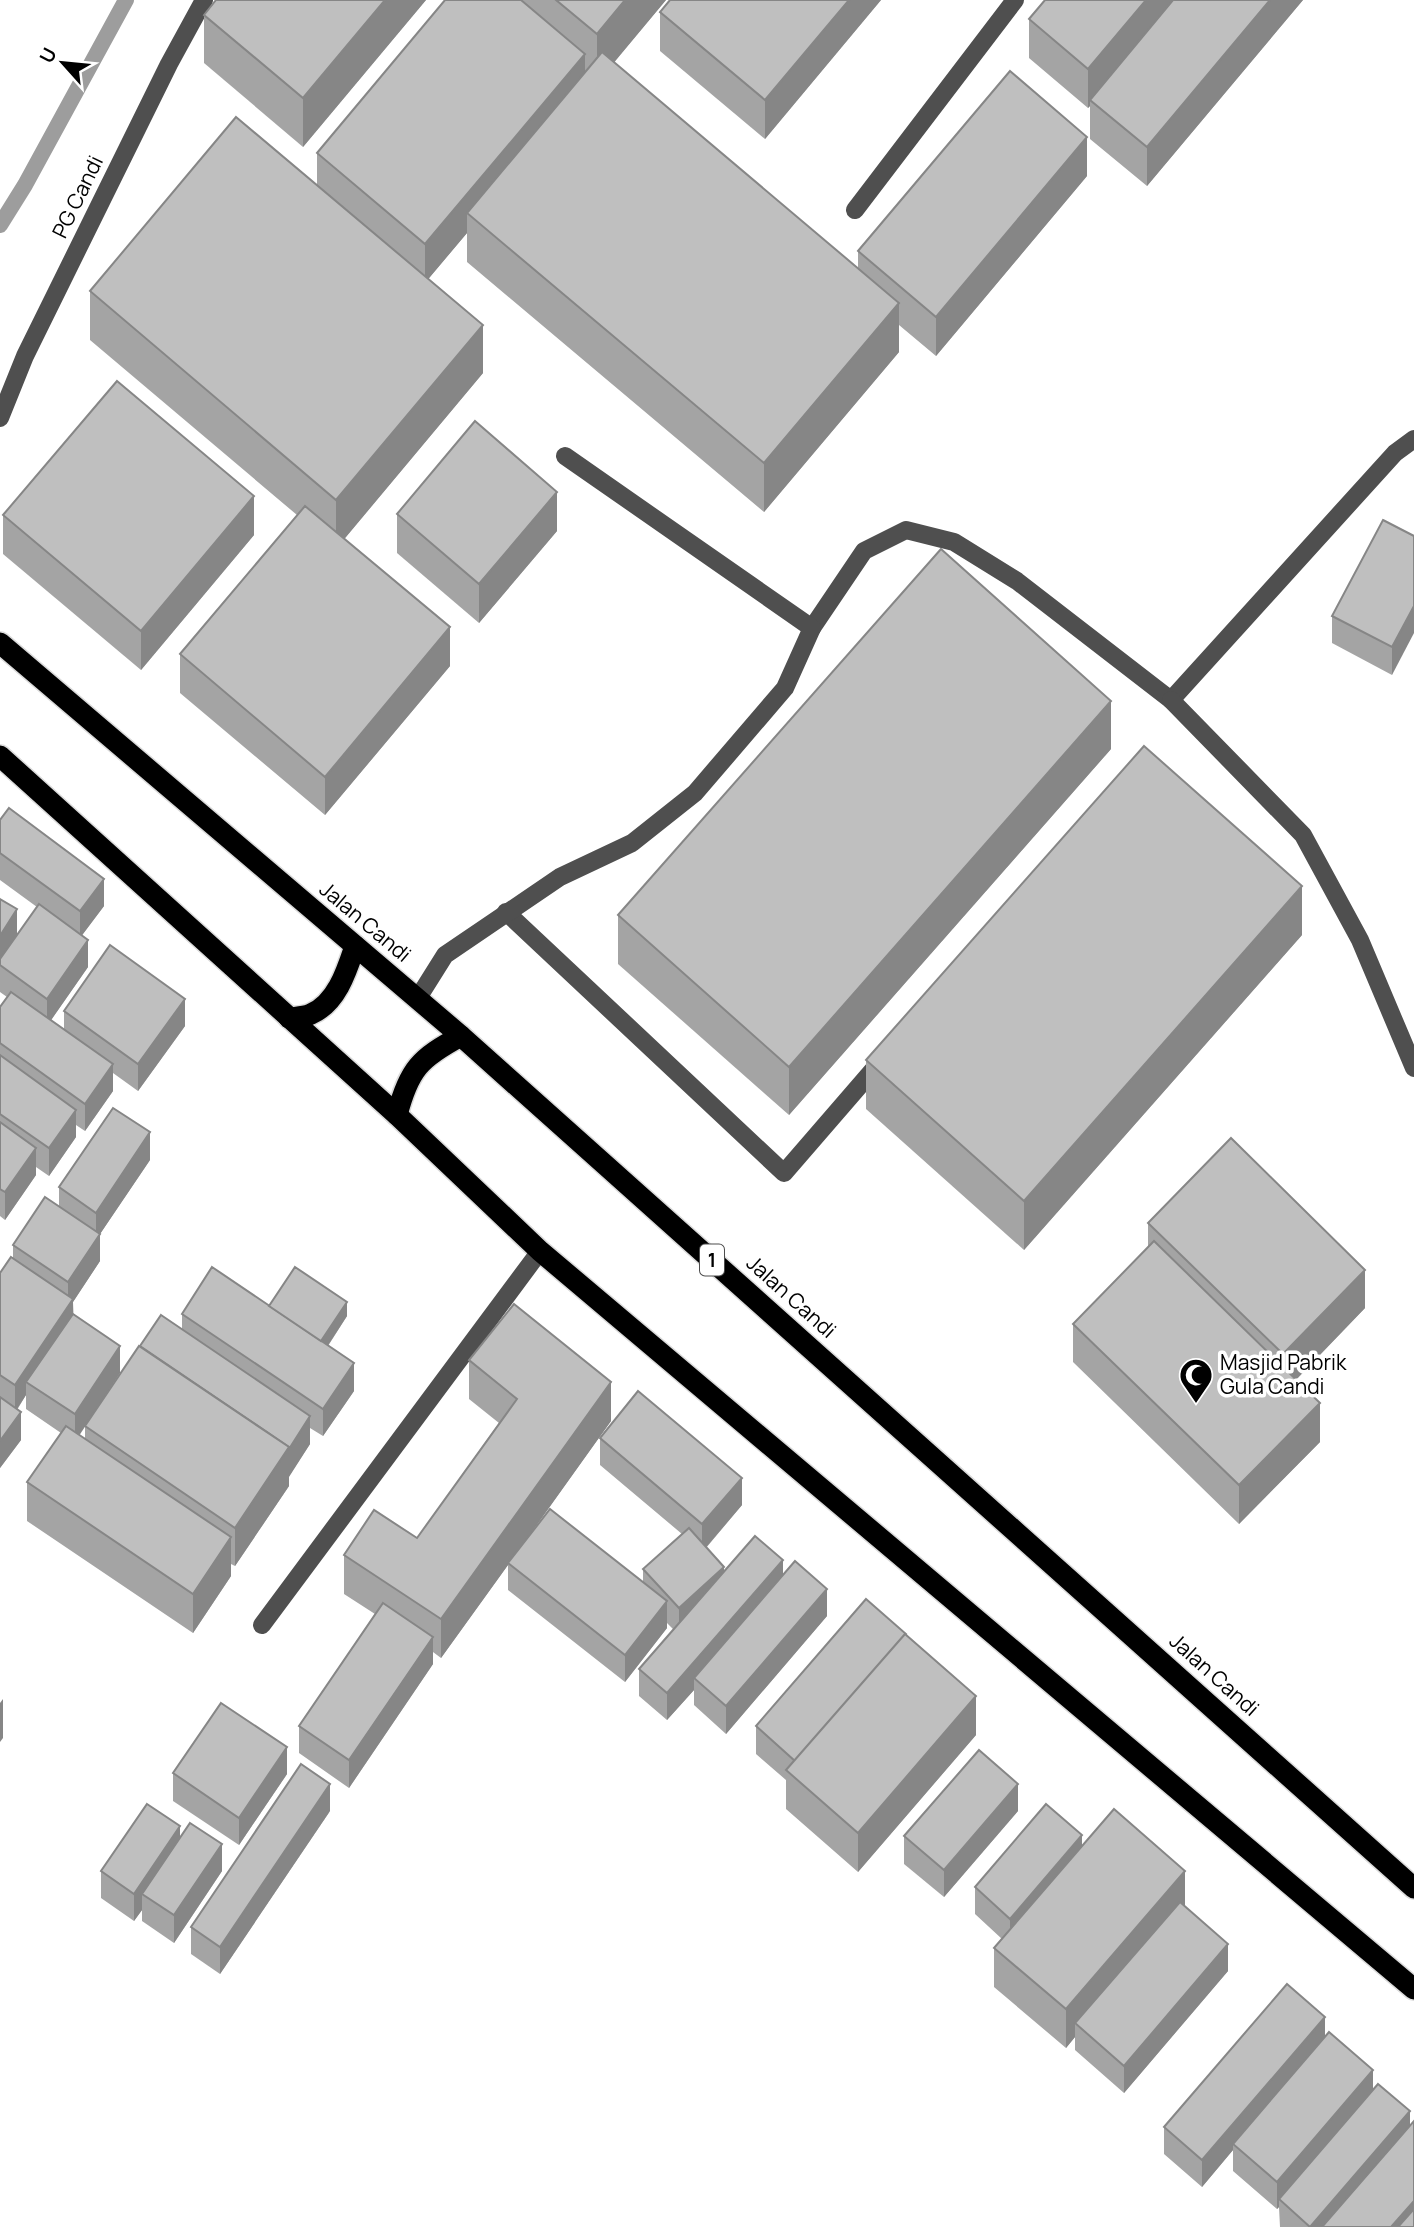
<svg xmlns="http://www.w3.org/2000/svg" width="1414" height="2227" viewBox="0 0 1414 2227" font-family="Manrope,sans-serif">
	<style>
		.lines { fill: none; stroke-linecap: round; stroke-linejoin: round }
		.stream { stroke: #9d9d9d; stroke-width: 16 }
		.highway-casing { stroke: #dbdbdb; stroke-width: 24 }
		.minor { stroke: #4f4f4f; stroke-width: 18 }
		.highway { stroke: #000; stroke-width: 21 }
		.wall { fill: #a4a4a4 }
		.shaded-wall { fill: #868686 }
		.building { fill: #bfbfbf; stroke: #868686; stroke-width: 2 }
		.labels { text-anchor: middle; stroke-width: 7; stroke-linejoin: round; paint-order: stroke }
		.shield { fill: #fff; stroke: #4c4c4c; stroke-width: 2 }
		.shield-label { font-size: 19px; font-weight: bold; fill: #000 }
		.street-label { font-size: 21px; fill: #000; stroke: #fff }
		.poi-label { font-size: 21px; fill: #000; stroke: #fff; text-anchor: start }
	</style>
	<rect width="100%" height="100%" fill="#fff"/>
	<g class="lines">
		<path class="stream" d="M0,225l25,-40 101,-185"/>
		<defs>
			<g id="highway">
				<path d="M0,643l461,393 953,852"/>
				<path d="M0,756l397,359 143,136 874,738"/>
				<path d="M289,1018c7,-1 16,-1 22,-4 26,-11 36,-44 44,-68"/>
				<path d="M397,1115c12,-46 23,-57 64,-79"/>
			</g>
		</defs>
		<use href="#highway" class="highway-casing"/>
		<g class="minor">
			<path d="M855,210l160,-210"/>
			<path d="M0,418l25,-62 144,-292 35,-64"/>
			<path d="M812,628l52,-77 42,-21 48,12 63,39 154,119 224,-247 19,-14"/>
			<path d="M1171,700l132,135 57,105 54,128"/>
			<path d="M506,912l278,261 96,-111"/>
			<path d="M418,998l27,-43 115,-78 72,-34 63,-50 90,-105 27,-60 -247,-172"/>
			<path d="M262,1625l278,-374"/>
		</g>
		<use href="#highway" class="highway"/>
	</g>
	<g class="wall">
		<path d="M426,0l-123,147 -99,-84v-48z"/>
		<path d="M445,0h221l-52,62 244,207v-18l229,-75 -151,180 -37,-31v27l-135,160 -297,-250v-29l-39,46 55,94 -139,166 106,127 -125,149 -145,-122v-39l117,-139 -207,-175v-49l227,-106v-32z"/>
		<path d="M670,0h211l-116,139 -105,-88v-39z"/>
		<path d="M1303,0l-156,186 -57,-47v-33l-2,2 -59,-50v-39z"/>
		<path d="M397,514l160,17 -78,92 -82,-70z"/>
		<path d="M3,515l251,20 -113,135 -138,-116z"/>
		<path d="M1414,536l-22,139 -60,-32v-27z"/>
		<path d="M1111,749l-322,366 -171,-151v-49z"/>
		<path d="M0,820l104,86 -22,29 6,32 -37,53 13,9v-18l121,15 -47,65 -25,-18v18l-28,40 -9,-6v12l-27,39 -13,-9v8l-31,45 -5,-4v-209l7,-10 -7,-5v-93l17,37 20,-29 -37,-27z"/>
		<path d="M1302,935l-278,315 -158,-141v-49z"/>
		<path d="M150,1160l-50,74v27l-27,41 6,133 6,4v-13l55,-80 42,-17v-15l87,-8 78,10 -19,30 26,45 -31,45 -13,-8v16l-21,32v10l-54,80 -4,-2v12l-38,57 -166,-112v-39l34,-49 -35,-24v-14l-9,15 4,30 -21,28v-195l13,-15v-13l46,-38v-20z"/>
		<path d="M1148,1223l217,85 -69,72 24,62 -81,82 -166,-162v-38l75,-77z"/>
		<path d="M469,1360l142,61 -84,117 116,44v-13l39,-35 -82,-69v-27l142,67 -36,43 18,24 59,3 44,41 -101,118 -32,-29v-15l-27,30 -28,-24v-27l35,-39 -7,-7v5l-42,54 -117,-92v-25l-67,93 -8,-6v12l-84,124 -50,-35v-27l76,-112 -31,-20v-39l73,-17 82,-115 -30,-24z"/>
		<path d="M906,1635l70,100 -118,137 -72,-63v-29l-30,-26v-28z"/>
		<path d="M173,1773l114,1 -48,71 -66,-44z"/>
		<path d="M330,1811l-110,163 -29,-20v-27z"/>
		<path d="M1018,1811l-74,86 -40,-33v-28z"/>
		<path d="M180,1838l42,33 -48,72 -32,-22v-11l-8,11 -33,-23v-27z"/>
		<path d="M1082,1846l103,60 43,65 -104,122 -49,-43v-13l-9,11 -72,-61v-39l8,-9 -27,-25v-27z"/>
		<path d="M1325,2037l48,52 37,37 4,101h-134l-1,-20 -2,2 -44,-38v-21l-31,37 -38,-33v-27z"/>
	</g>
	<g class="shaded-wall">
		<path d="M385,0h41l-123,147v-49z"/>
		<path d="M625,0h41l-69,83v-49z"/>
		<path d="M849,0h32l-116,139v-39z"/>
		<path d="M1146,0h32l-88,100v6l-2,2v-39z"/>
		<path d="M1270,0h33l-156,186v-39z"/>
		<path d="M585,54v38l-118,121v20l-42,50v-39z"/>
		<path d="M1087,137v39l-151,180v-39z"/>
		<path d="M899,303v49l-135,160v-49z"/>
		<path d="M483,325v48l-147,176v-49z"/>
		<path d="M557,492v39l-78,92v-39z"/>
		<path d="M254,496v39l-113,135v-39z"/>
		<path d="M1414,606v27l-22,42v-28z"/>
		<path d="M450,627v39l-125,149v-38z"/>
		<path d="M1111,701v48l-322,366v-48z"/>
		<path d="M104,879v27l-24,32v-27z"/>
		<path d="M1302,886v49l-278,315v-49z"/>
		<path d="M17,909v28l-17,26v-27z"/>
		<path d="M88,940v27l-41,59v-27z"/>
		<path d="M185,999v27l-47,65v-27z"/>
		<path d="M113,1064v27l-28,40v-27z"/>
		<path d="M76,1110v27l-27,39v-28z"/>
		<path d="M150,1132v28l-50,74v27l-27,41v24l-47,56v13l-11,17v-27l53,-78v-25l28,-42v-27z"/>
		<path d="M36,1148v27l-31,45v-28z"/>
		<path d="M1365,1270v38l-82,85v-39z"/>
		<path d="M347,1302v14l-26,40v-14z"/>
		<path d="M120,1346v27l-45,69v-28z"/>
		<path d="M354,1363v28l-31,45v-27z"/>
		<path d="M611,1382v39l-102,143 -1,-1v2l-67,93v-39z"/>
		<path d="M1320,1403v39l-81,82v-39z"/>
		<path d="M21,1412v28l-21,28v-27z"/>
		<path d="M310,1416v28l-21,33v-28z"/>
		<path d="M289,1447v39l-54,80v-38z"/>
		<path d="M742,1478v27l-40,47v-28z"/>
		<path d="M231,1537v39l-38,57v-39z"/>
		<path d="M783,1560v27l-89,91v12l-27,30v-27z"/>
		<path d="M724,1567v28l-45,41v-28z"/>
		<path d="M827,1589v27l-101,118v-28z"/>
		<path d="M667,1601v27l-42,54v-27z"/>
		<path d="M433,1637v27l-84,124v-28z"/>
		<path d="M976,1696v39l-118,137v-39z"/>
		<path d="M3,1699v39l-3,4v-39z"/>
		<path d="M287,1747v27l-48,71v-27z"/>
		<path d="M330,1784v27l-110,163v-27z"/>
		<path d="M1018,1784v27l-74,86v-27z"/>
		<path d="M180,1826v27l-38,41v16l-8,11v-27z"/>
		<path d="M1082,1835v27l-72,84v-27z"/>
		<path d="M222,1844v27l-48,72v-28z"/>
		<path d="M1185,1871v39l-110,113v14l-9,11v-39z"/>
		<path d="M1228,1944v27l-104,122v-27z"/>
		<path d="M1325,2017v27l-92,100v6l-31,37v-27z"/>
		<path d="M1373,2070v28l-94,101v8l-2,2v-27z"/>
		<path d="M1410,2111v27l-77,89h-23z"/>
		<path d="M1414,2201v26h-23z"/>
	</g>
	<g class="building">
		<path d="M216,0h169l-82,98 -99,-83z"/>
		<path d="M445,0h76l64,54 -160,190 -108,-91z"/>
		<path d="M556,0h69l-28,34z"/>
		<path d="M670,0h179l-84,100 -105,-88z"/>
		<path d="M1045,0h101l-58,69 -59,-50z"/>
		<path d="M1173,0h97l-123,147 -57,-47z"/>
		<path d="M602,52l297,251 -135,160 -297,-250z"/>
		<path d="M1010,71l77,66 -151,180 -78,-66z"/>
		<path d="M236,117l247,208 -147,175 -246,-209z"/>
		<path d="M117,381l137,115 -113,135 -138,-116z"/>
		<path d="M475,421l82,71 -78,92 -82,-70z"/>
		<path d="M305,506l145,121 -125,150 -145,-123z"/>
		<path d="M1383,520l31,16v70l-22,41 -60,-31z"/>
		<path d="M941,549l170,152 -322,366 -171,-152z"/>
		<path d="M1144,746l158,140 -278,315 -158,-141z"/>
		<path d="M9,808l95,71 -24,32 -80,-58v-33z"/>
		<path d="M0,899l17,10 -17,27z"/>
		<path d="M39,904l49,36 -41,59 -47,-34v-6z"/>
		<path d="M110,945l75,54 -47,65 -74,-53z"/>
		<path d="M11,992l102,72 -28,40 -85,-61v-36z"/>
		<path d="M0,1055l76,55 -27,38 -49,-34z"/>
		<path d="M113,1108l37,24 -54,81 -37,-26z"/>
		<path d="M0,1122l36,26 -31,44 -5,-3z"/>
		<path d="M1231,1138l134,132 -82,84 -135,-131z"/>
		<path d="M45,1197l55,37 -32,48 -55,-37z"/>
		<path d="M1154,1241l166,162 -81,82 -166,-161z"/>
		<path d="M11,1257l62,42 -58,86 -15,-10v-102z"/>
		<path d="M212,1267l142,96 -31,46 -141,-95z"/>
		<path d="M295,1267l52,35 -26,39 -52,-35z"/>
		<path d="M514,1304l97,78 -170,237 -97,-64 30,-45 43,28 100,-139 -48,-39z"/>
		<path d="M73,1314l47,32 -45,68 -49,-32z"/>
		<path d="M161,1315l149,101 -21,33h-1l1,-2 -149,-101z"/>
		<path d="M139,1346l150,101 -54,81 -150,-102z"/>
		<path d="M638,1391l104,87 -40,46 -102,-86z"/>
		<path d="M0,1397l21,15 -21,29z"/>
		<path d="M66,1426l165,111 -38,57 -166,-112z"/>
		<path d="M550,1509l117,92 -42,54 -117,-92z"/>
		<path d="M689,1528l35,39 -45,41 -36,-39z"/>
		<path d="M755,1536l28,24 -116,133 -28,-24z"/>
		<path d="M795,1561l32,28 -101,117 -32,-28z"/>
		<path d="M866,1599l40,35 -111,127 -39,-35z"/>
		<path d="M383,1603l50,34 -84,123 -50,-34z"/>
		<path d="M905,1634l71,62 -118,137 -72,-63z"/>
		<path d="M221,1703l66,44 -48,71 -66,-45z"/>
		<path d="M979,1750l39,34 -74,86 -40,-34z"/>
		<path d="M301,1764l29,20 -110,163 -29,-20z"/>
		<path d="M147,1804l33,22 -46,68 -33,-23z"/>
		<path d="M1046,1804l36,31 -72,84 -35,-32z"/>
		<path d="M1114,1809l71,62 -119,138 -72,-61z"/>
		<path d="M190,1823l32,21 -48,71 -32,-21z"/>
		<path d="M1180,1902l48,42 -104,122 -49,-43z"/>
		<path d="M1287,1984l38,33 -123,143 -38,-33z"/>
		<path d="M1329,2032l44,38 -96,112 -44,-38z"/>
		<path d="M1378,2084l32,27 -100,116 -31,-28z"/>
		<path d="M1414,2121v80l-23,26h-69z"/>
		<path d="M1414,2209v18h-16z"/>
	</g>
	<defs>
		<symbol id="mosque-pin" viewBox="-11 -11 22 30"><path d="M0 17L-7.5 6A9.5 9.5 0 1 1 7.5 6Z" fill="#000" stroke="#fff"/><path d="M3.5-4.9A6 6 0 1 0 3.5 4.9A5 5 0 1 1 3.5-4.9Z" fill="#fff"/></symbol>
	</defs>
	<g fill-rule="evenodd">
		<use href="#mosque-pin" x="1177" y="1356" width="38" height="52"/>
	</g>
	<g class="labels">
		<rect class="shield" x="700" y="1244.5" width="24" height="31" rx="5"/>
		<g class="shield-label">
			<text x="712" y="1267">1</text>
		</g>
		<g class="street-label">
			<text transform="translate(78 197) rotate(-64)" y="7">PG Candi</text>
			<text transform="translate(365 922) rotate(40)" y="7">Jalan Candi</text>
			<text transform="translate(791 1297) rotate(42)" y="7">Jalan Candi</text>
			<text transform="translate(1214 1675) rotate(42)" y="7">Jalan Candi</text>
		</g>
		<g class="poi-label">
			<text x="1220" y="1370">Masjid Pabrik<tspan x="1220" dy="24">Gula Candi</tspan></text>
		</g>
	</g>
	<g transform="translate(63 63) rotate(297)" stroke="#ffffff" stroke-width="5" paint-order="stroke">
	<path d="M0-5L12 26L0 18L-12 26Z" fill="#000000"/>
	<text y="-10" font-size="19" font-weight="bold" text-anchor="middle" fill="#000000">U</text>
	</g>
</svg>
